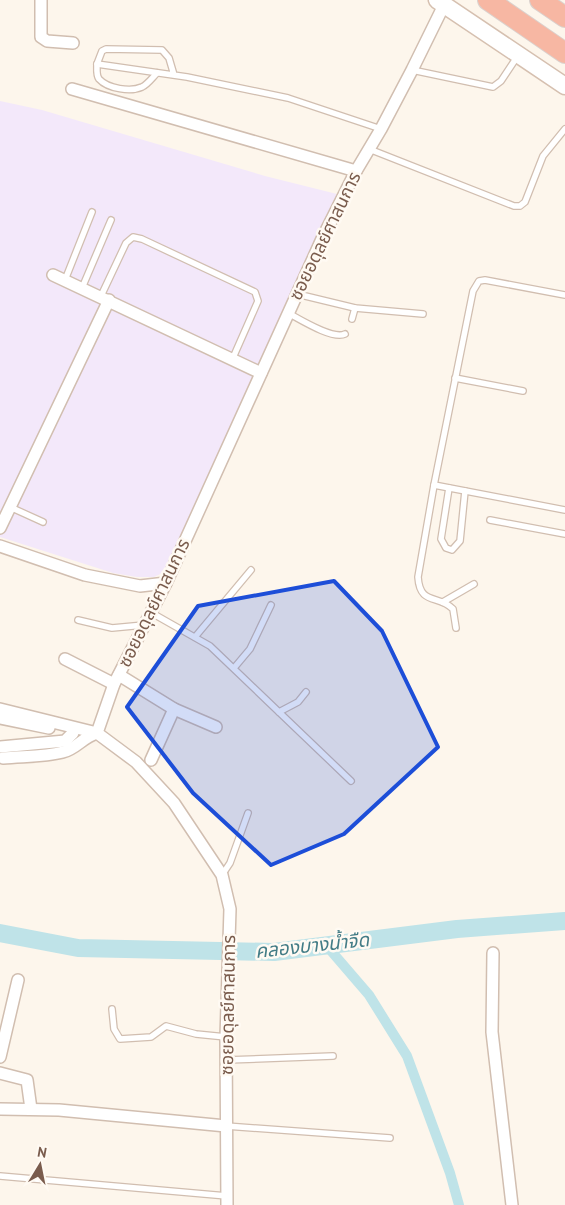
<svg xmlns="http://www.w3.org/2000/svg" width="565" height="1205" viewBox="0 0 565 1205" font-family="'PT Sans','Noto Sans Thai',sans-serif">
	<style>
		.education { fill: #f3e8fa }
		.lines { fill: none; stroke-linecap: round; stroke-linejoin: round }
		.canal { stroke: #bfe3e8; stroke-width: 10 }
		.river { stroke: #bfe3e8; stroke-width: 18 }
		.lane-casing { stroke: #d1beb0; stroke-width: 8 }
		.street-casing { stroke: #d1beb0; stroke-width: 14 }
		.secondary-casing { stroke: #d6c0b0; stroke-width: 19 }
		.highway-casing { stroke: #dad1cd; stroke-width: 22 }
		.lane { stroke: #fff; stroke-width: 5.5 }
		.street { stroke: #fff; stroke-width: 11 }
		.secondary { stroke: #fff; stroke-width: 16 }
		.highway { stroke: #f7b7a3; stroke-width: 20 }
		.marked { fill: #1d4ed8; fill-opacity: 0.2; stroke: #1d4ed8; stroke-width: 4; stroke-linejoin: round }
		.labels { text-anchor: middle; stroke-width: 5; stroke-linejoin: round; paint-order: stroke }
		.street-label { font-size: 18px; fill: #7a5c4d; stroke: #fffaf3 }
		.water-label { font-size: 19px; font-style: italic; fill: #437c86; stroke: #fffaf3 }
	</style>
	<rect width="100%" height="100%" fill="#fdf6ec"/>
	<path class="education" d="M0,101l42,9 223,66 76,19 -172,375 -15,7h-17l-24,-4 -113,-36z"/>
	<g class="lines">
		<path class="canal" d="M326,945l43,50 38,61 43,117 9,32"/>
		<path class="river" d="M0,933l78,15 196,4 183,-23 108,-8"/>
		<defs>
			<g id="lane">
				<path d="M97,64c0,5 -1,11 2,15 9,10 32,13 43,8 6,-3 10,-9 15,-14"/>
				<path d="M412,70l81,17 8,-6 16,-24"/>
				<path d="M174,75l-5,-17 -7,-8 -56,-1 -4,2 -5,13 90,13 101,21 93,31"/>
				<path d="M369,149l145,57h6l5,-4 18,-46 22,-27"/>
				<path d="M65,280l27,-68"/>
				<path d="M82,288l29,-68"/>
				<path d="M297,294l58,14 68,6"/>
				<path d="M101,296l25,-53 7,-6 9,2 113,53 3,9 -26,59"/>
				<path d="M288,313c13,7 45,27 57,21"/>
				<path d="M352,319l3,-11"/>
				<path d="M455,378l68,13"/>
				<path d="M434,485l131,25"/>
				<path d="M449,488l-8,51 5,9 6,2 8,-9 5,-50"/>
				<path d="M10,507l33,15"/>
				<path d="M490,520l75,14"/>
				<path d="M443,602l31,-18"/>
				<path d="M150,612l60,34 141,135"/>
				<path d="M78,620l34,8 32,-3"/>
				<path d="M456,628l-3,-19c-15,-15 -33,-3 -35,-32l16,-92 39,-194 6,-10 6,-1 80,15"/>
				<path d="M195,637l56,-67"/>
				<path d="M234,668l16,-19 21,-44"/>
				<path d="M279,712l19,-10 8,-10"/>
				<path d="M222,875l8,-12 18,-50"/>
				<path d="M112,1009l2,20 6,10 31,-2 15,-11 30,8 30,3"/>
				<path d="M226,1060l107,-4"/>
				<path d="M226,1126l164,12"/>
				<path d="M0,1176l227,20"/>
			</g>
			<g id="street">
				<path d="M41,0v37l6,4 26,2"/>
				<path d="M72,89l284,82"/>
				<path d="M53,275l208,98"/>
				<path d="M0,528l109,-228"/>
				<path d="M0,546l85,29 55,11 26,-3"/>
				<path d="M65,659l49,25"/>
				<path d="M119,675l55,34 42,18"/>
				<path d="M0,709l97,24"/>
				<path d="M0,718l49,10"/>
				<path d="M0,747l65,-6 8,-8"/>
				<path d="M3,758c19,-2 41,-1 60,-6 13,-3 20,-15 34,-19"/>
				<path d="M151,760l23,-51"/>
				<path d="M493,953l-1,79 20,173"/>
				<path d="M0,1057l18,-77"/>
				<path d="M0,1073l27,7 4,29"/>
				<path d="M0,1109l59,1 167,16"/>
				<path d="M227,1205l-1,-168 4,-128 -8,-34 -48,-72 -38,-41 -39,-29 17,-49 52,-101 156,-344 34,-68 25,-42 31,-59 32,-65"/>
			</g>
			<path id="secondary" d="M437,0l128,86"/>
			<g id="highway">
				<path d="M488,0l77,53"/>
				<path d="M540,0l25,17"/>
			</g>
		</defs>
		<use href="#lane" class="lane-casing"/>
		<use href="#street" class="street-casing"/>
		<use href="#secondary" class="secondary-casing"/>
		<use href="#highway" class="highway-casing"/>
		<use href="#lane" class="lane"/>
		<use href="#street" class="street"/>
		<use href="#secondary" class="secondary"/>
		<use href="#highway" class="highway"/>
	</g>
	<path class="marked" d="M334,581l48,50 56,116 -94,87 -73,31 -78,-72 -66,-86 71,-101z"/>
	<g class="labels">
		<g class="street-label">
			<text transform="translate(325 236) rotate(-64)" y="6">ซอยอดุลย์ศาสนการ</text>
			<text transform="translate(154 603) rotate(-64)" y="6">ซอยอดุลย์ศาสนการ</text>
			<text transform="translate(228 1005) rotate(-89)" y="6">ซอยอดุลย์ศาสนการ</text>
		</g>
		<g class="water-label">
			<text transform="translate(312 945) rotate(-6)" y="7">คลองบางน้ำจืด</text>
		</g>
	</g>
	<g transform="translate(40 1165) rotate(10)" stroke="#fffaf3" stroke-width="4" paint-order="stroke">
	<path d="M0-4L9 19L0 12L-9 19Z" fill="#7a5c4d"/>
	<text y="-8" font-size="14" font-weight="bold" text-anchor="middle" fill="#7a5c4d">N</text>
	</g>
</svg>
